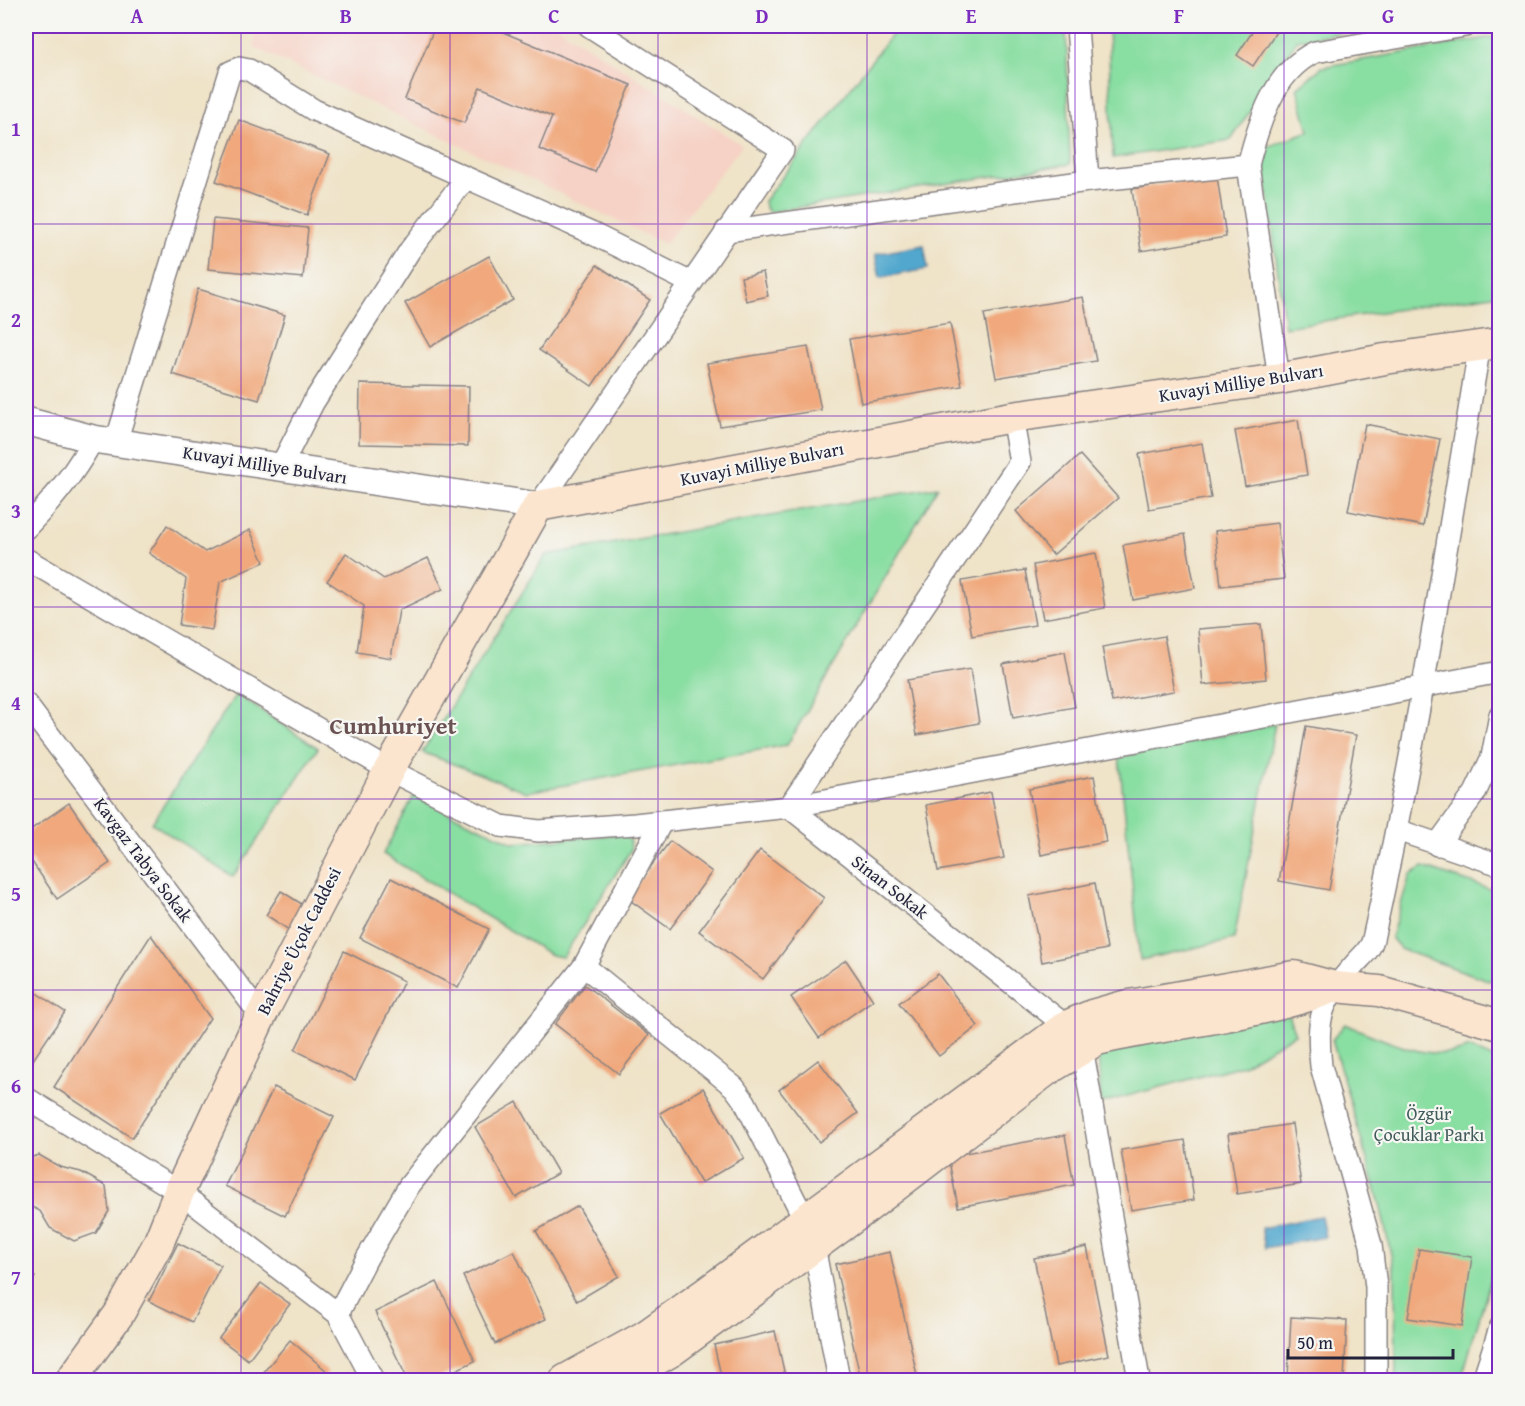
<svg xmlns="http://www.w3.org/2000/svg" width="1525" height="1406" viewBox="0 0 1525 1406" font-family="'Gentium Book Plus',serif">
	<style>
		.built { fill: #f6d1c5 }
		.green { fill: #89dea2; stroke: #56806e; stroke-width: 1.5 }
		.water { fill: #51a7ce; stroke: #3a6484; stroke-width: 1.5 }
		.building { fill: #f0a87c }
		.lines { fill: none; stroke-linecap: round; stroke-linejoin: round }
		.minor-casing { stroke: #888282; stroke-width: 24 }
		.tertiary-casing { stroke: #888282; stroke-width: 30 }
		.secondary-casing { stroke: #888282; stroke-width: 33 }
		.minor { stroke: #fff; stroke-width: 21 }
		.tertiary { stroke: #fff; stroke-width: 27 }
		.secondary { stroke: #fbe5cf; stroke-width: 30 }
		.grid { fill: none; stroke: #7b2cbf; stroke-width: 1.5; stroke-opacity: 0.55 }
		.labels { text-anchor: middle; stroke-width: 4.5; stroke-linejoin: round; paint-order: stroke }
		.street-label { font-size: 18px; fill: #22223b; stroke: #f6f6f2 }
		.park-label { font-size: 18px; fill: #415a5a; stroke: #f6f6f2 }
		.district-label { font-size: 24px; font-weight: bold; fill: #6a5152; stroke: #f6f6f2 }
		.neatline { fill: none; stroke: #7b2cbf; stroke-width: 2 }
		.grid-label { font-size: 20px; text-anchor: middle; font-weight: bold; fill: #7b2cbf }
	</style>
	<rect width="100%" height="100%" fill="#f6f6f2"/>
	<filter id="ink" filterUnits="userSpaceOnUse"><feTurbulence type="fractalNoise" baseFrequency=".0167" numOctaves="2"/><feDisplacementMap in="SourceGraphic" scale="12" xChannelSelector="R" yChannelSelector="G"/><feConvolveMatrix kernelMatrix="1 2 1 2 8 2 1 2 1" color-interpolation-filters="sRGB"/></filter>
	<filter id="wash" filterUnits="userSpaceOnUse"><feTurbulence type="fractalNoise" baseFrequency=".008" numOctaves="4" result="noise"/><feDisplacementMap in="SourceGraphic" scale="24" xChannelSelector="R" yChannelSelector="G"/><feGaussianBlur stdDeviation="1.35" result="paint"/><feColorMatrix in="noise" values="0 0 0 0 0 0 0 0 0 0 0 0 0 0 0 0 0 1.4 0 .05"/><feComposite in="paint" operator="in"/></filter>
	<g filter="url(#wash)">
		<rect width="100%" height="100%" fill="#efe3c8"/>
		<path class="built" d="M256,26h300l186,119 -77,99 -411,-197z"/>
		<g class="green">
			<path d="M898,26h168l4,138 -301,48 -4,-5 -1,-6z"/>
			<path d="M1108,26h271l-82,14 -66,100 -118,18z"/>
			<path d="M1499,36v258l-214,33 -23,-178 47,-18 -12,-43 25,-21z"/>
			<path d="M938,487l-151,258 -260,47 -105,-40 124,-197z"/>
			<path d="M236,694l82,54 -85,129 -81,-54z"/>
			<path d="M1275,724l-41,215 -94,21 -21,-203z"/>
			<path d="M414,796l99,47 111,-9 6,7 1,9 -68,107 -12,-2 -168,-101z"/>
			<path d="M1423,867l76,25v92l-99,-35 -9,-12 19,-62z"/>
			<path d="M1287,1012l8,22 -52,31 -142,38 -3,-53z"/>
			<path d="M1345,1024c35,14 87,41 124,24l30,13v190l-38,129h-65l-1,-107 -15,-69 -48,-164z"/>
		</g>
		<g class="water">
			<path d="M924,245l4,24 -48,9 -5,-24z"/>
			<path d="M1321,1216l4,21 -60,11 -4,-20z"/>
		</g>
		<g id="blocks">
			<g class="building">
				<path d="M435,26h53l143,59 -36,87 -56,-23 13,-32 -72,-30 -16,36 -59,-24z"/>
				<path d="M1256,26h24l-27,40 -16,-11z"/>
				<path d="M239,120l91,34 -23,61 -91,-34z"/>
				<path d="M1217,176l9,61 -85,14 -9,-62z"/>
				<path d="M213,219l95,9 -5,50 -95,-9z"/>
				<path d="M489,256l24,44 -83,47 -25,-44z"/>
				<path d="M597,265l53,35 -58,86 -53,-36z"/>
				<path d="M763,272l5,24 -22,5 -5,-24z"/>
				<path d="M198,289l87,26 -26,85 -87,-26z"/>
				<path d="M1083,297l13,64 -100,17 -12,-64z"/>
				<path d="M950,323l12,63 -101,17 -12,-64z"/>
				<path d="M808,347l13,63 -101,16 -13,-63z"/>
				<path d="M360,384l109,2 -1,60 -109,-2z"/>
				<path d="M1298,420l9,55 -62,11 -10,-55z"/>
				<path d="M1365,424l75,15 -17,87 -75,-15z"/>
				<path d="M1202,443l9,55 -62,11 -10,-55z"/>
				<path d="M1080,455l38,43 -65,57 -37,-44z"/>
				<path d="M1277,523l7,56 -63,7 -6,-55z"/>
				<path d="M167,525l38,27 45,-22 14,32 -44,20 -8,48 -33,-5 7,-46 -37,-26z"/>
				<path d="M1185,534l10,54 -62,12 -10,-55z"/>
				<path d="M346,553l38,26 44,-21 15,31 -44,21 -8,48 -34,-6 7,-46 -37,-25z"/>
				<path d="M1096,553l9,55 -62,11 -10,-54z"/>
				<path d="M1025,570l10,55 -63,11 -10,-55z"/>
				<path d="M1261,624l5,55 -63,6 -5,-56z"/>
				<path d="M1164,636l10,55 -62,11 -10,-55z"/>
				<path d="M1065,652l10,55 -62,11 -10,-54z"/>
				<path d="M970,669l9,54 -62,12 -10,-55z"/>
				<path d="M1306,726l50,9 -27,155 -50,-9z"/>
				<path d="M26,745l6,4 -6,10z"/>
				<path d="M1094,776l12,66 -65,13 -12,-66z"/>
				<path d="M991,792l13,66 -66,13 -12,-66z"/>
				<path d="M69,803l41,60 -53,36 -31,-46v-20z"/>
				<path d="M670,841l42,31 -42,57 -43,-31z"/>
				<path d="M760,850l64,48 -61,81 -64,-48z"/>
				<path d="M391,878l98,51 -31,59 -98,-50z"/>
				<path d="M1095,883l12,66 -65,13 -13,-66z"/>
				<path d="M281,891l24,15 -16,24 -23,-15z"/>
				<path d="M151,935l59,83 -78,120 -78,-51z"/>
				<path d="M344,951l60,30 -49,99 -60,-30z"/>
				<path d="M846,960l27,40 -54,38 -28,-41z"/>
				<path d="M938,974l40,52 -39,30 -40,-53z"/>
				<path d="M585,985l64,50 -30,39 -64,-50z"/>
				<path d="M26,986l39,26 -36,54 -3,-2z"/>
				<path d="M818,1060l40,53 -39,29 -40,-52z"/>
				<path d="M274,1087l60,30 -49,99 -60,-30z"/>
				<path d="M703,1088l41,70 -43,25 -41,-70z"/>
				<path d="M517,1102l41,71 -42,25 -41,-71z"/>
				<path d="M1292,1124l9,60 -64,10 -9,-60z"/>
				<path d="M1065,1135l9,50 -116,22 -10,-51z"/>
				<path d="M1185,1140l9,60 -63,10 -10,-60z"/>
				<path d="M39,1155l21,12 21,5 25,14 3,25 -13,22 -22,8 -24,-13 -10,-17 -14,-7v-45z"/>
				<path d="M578,1206l41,70 -42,25 -41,-70z"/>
				<path d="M178,1243l43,22 -29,57 -43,-21z"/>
				<path d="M1087,1247l22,108 -53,11 -22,-108z"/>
				<path d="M1419,1249l53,8 -10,69 -54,-8z"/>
				<path d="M514,1251l32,68 -51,25 -32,-68z"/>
				<path d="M890,1252l28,128h-57l-26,-116z"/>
				<path d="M26,1271l9,6 -9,15z"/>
				<path d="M437,1282l38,79 -40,19h-27l-33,-68z"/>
				<path d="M261,1283l29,21 -42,56 -29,-22z"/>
				<path d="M1291,1317l56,3 -3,60 -56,-3z"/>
				<path d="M775,1331l11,49h-64l-8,-35z"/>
				<path d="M290,1340l38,32 -7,8h-64z"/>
			</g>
		</g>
	</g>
	<g filter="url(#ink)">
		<use href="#blocks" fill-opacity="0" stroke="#888282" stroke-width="1.5"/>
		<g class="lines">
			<defs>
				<g id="minor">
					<path d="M1077,26l11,155"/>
					<path d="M1248,165l31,214"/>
					<path d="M726,231l362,-50 160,-16c11,-42 25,-93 67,-113l150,-26"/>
					<path d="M1012,417l8,45 -231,345 277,219 16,21 57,333"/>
					<path d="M116,442l114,-370 9,-4 10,2 65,40 277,123 100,50"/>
					<path d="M280,468l33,-65 97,-153 56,-72"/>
					<path d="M538,506l245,-356 -194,-124"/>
					<path d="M26,528c26,-27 50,-56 67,-89"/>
					<path d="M26,559l363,211 112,56 38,5 96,-7 154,-17 711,-135"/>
					<path d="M26,704l235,312"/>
					<path d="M1397,830l103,35"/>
					<path d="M1437,845l38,-52 17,-36 8,-42"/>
					<path d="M584,966l150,121 11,15 59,116"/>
					<path d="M26,1098l153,94 159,122 35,66"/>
					<path d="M814,1246l25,134"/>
					<path d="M338,1314l29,-56 42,-72 175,-220 78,-145"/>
					<path d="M1376,1380v-93l-5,-42 -50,-179c-5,-51 0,-64 34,-102 7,-8 16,-15 18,-25 44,-197 74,-396 107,-595"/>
					<path d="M1483,1380l17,-52"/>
				</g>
				<path id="tertiary" d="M26,421l67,18 445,67"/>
				<g id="secondary">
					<path d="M71,1380l48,-66 39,-70 21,-52 82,-176 128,-246 149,-264 474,-89 267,-38 106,-20 115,-16"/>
					<path d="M565,1380l80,-44 62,-44 359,-266 26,-11 32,-9 170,-30 41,11 44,4 121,34"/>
					<path d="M621,1380l51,-29 191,-140 183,-140 51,-31c79,-18 162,-24 238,-53"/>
				</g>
			</defs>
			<use href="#minor" class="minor-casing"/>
			<use href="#tertiary" class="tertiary-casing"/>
			<use href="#secondary" class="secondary-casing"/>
			<use href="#minor" class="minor"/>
			<use href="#tertiary" class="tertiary"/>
			<use href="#secondary" class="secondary"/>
		</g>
	</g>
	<path class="grid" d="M241,26v1354M450,26v1354M658,26v1354M867,26v1354M1075,26v1354M1284,26v1354M26,224h1474M26,416h1474M26,607h1474M26,799h1474M26,990h1474M26,1182h1474"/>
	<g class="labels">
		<g class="street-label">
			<text transform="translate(1241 383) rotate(-9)" y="6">Kuvayi Milliye Bulvarı</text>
			<text transform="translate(762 464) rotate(-11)" y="6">Kuvayi Milliye Bulvarı</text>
			<text transform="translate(265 465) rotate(9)" y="6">Kuvayi Milliye Bulvarı</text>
			<text transform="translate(143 860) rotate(53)" y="6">Kavgaz Tabya Sokak</text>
			<text transform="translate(890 887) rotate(38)" y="6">Sinan Sokak</text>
			<text transform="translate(299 941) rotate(-63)" y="6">Bahriye Üçok Caddesi</text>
		</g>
		<g class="park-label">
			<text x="1429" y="1120">Özgür<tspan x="1429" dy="21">Çocuklar Parkı</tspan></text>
		</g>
		<g class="district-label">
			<text x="393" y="734">Cumhuriyet</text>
		</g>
	</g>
	<rect width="1525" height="1406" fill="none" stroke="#f6f6f2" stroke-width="66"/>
	<path d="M1288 1349v9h165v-9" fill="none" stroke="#22223b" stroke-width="3"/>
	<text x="1297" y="1349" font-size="18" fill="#22223b" stroke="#f6f6f2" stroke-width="4.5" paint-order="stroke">50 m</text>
	<rect x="33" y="33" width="1459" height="1340" class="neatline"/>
	<g class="grid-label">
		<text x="137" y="23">A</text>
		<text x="346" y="23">B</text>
		<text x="554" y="23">C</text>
		<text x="762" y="23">D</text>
		<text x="971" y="23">E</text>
		<text x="1179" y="23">F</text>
		<text x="1388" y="23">G</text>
		<text x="16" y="136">1</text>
		<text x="16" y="327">2</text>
		<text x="16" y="518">3</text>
		<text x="16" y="710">4</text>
		<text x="16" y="901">5</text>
		<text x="16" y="1093">6</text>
		<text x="16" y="1284">7</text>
	</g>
</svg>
